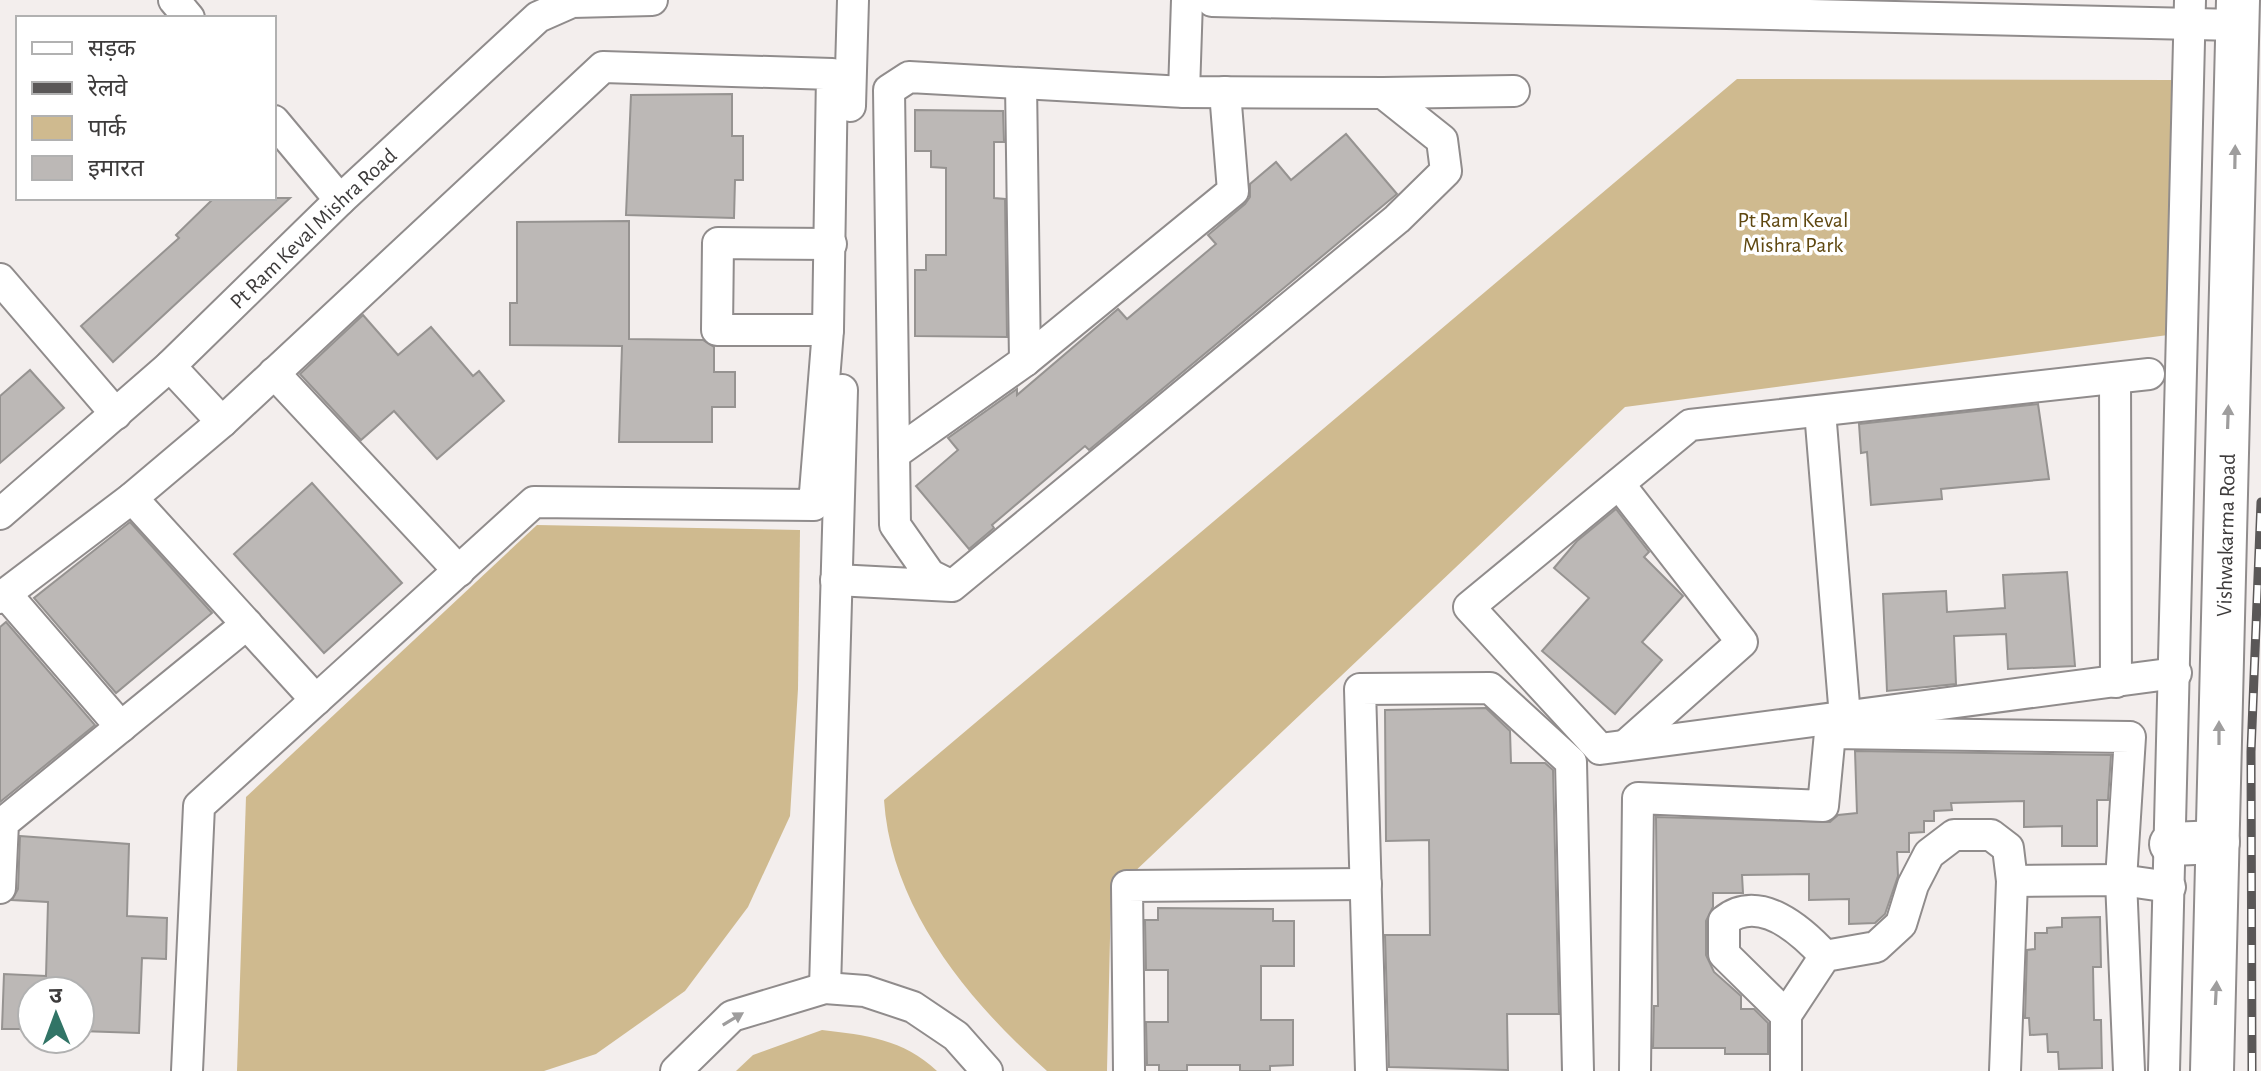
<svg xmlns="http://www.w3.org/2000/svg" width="2261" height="1071" viewBox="0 0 2261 1071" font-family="'Alegreya Sans','Noto Sans Devanagari',sans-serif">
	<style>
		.green { fill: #cfba8f }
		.building { fill: #bcb8b6; stroke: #969391; stroke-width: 2 }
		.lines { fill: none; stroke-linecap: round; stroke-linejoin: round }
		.minor-casing { stroke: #908c8c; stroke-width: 34 }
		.secondary-casing { stroke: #908c8c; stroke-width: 46 }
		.minor { stroke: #fff; stroke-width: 30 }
		.secondary { stroke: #fff; stroke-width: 42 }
		.rail-casing { stroke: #5a5757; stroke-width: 9 }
		.rail { stroke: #fff; stroke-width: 6; stroke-dasharray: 18; stroke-linecap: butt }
		.oneway { fill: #9e9d9d }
		.labels { text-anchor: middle; stroke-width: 7; stroke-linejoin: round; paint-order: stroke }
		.park-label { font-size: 22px; fill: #5f4811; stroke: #fff }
		.street-label { font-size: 22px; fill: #3d3b3b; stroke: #fff }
	</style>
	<rect width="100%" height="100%" fill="#f3eeed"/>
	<g class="green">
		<path d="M1737,79l435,1 -4,255 -543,72 -514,487 -4,177h-60c-78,-69 -156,-163 -163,-271z"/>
		<path d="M537,525l263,5 -2,159 -8,127 -42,91 -63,84 -89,63 -52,17h-307l9,-274z"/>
		<path d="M822,1030c44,5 81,9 115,41h-201l17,-16z"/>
	</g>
	<g class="building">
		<path d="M732,94v42h11v44h-8l-1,38 -108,-3 5,-120z"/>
		<path d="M915,110l88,1 1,31h-10v56l11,1 2,138 -92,-1v-66h11v-15h20v-87l-15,-1v-16h-16z"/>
		<path d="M1346,134l51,60 -308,256 -4,-4 -93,79 2,3 -25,21 -53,-63 42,-36 -10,-12 69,-49v6l101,-86 9,10 89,-75 -8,-9 37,-31 5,-7v-13l26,-22 15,18z"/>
		<path d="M214,198h76l-177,164 -32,-36 98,-88 -3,-3z"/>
		<path d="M629,221v118l74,1 11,7v25h21v35h-23v35h-93l3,-96 -112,-1v-42h7v-81z"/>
		<path d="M363,315l35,40 33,-28 42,49 6,-5 25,30 -67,58 -43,-48 -33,29 -61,-66z"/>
		<path d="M30,370l34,38 -64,55v-67z"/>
		<path d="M2038,404l11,75 -108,10 1,10 -71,6 -4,-53 -6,1 -2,-29z"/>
		<path d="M312,483l90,100 -78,70 -90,-99z"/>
		<path d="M1616,509l33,43 -5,5 39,39 -41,46 20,18 -47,54 -73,-63 47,-53 -35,-30 23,-27z"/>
		<path d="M130,522l82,91 -96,80 -82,-95z"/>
		<path d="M2067,572l8,94 -67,3 -2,-35 -52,2 2,48 -69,7 -4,-97 63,-3 1,21 58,-4 -2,-33z"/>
		<path d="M6,622l89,103 -95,77v-175z"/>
		<path d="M1486,708l24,23 1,32h34l8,7 6,244h-52l1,56 -119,-3 -4,-132h45l-1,-95 -43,1 -1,-131z"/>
		<path d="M1855,751l256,4 -3,45h-11v46h-35v-20l-38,1v-26l-73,2 1,7 -18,1v10h-10v11l-15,1v19h-12l1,24 -13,38 -10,9 -26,1v-25l-40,1v-26l-67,1 1,18h-30v14l-7,14v34l8,17 27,24v13h13l14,14v31h-43v-6h-72l1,-42h4l-2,-189 174,5 8,-7 19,-2z"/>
		<path d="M20,836l109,8 -2,72 40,2 -1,41 -24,-1 -3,75 -59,-2v-40h-48v38h-30l2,-55 42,2 2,-74 -36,-2 6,-11z"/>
		<path d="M1158,908l115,1v12h21v45h-33v54h32v45l-23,1v5h-30v-6h-53v6h-28v-6h-12l-1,-43h22v-52h-22l-1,-50h13z"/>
		<path d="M2100,917l1,50h-8l1,53h7l1,48 -43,1 -1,-17h-10l-1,-18 -17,1 -1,-17h-4l2,-68 8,-1v-16h12v-5l15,-1v-9z"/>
	</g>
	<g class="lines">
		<defs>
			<g id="minor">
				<path d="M174,0l15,18"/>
				<path d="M1212,1l1025,24"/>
				<path d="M1021,84l4,277"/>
				<path d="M1184,92l3,-92"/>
				<path d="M1383,93l131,-2"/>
				<path d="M850,106l3,-106"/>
				<path d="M274,121l66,79"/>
				<path d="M0,279l116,135"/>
				<path d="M828,330h-111l1,-87 113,1"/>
				<path d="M170,366l52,56"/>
				<path d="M274,373l185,198"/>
				<path d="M2149,374l-459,51 -221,182 131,142 576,-76"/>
				<path d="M2115,378l1,304"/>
				<path d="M1820,411l25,306"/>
				<path d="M894,454l131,-93 208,-170 -8,-99"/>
				<path d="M1619,484l123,158 -116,103"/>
				<path d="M132,498l184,202"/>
				<path id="s1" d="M0,514l170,-148 170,-166 198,-183 34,-15 80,-2"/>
				<path d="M836,580l116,6 445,-367 49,-48 -4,-31 -59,-47 -199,-1 -275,-15 -20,13 6,435 35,50 22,11"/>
				<path d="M6,594l115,133"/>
				<path d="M0,598l132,-100 90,-76 381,-355 229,7 -4,256 -14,175 -280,-3 -335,304 -12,265"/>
				<path d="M0,888l3,-65 244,-199"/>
				<path d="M825,988l17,-598"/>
				<path d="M1786,1015l39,-59 51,-9 25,-23 12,-39 16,-31 25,-19h37l17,13 4,33 109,-1 49,7"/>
				<path d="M676,1071l56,-55 93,-28 40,3 48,16 43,29 31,35"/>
				<path d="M1129,1071l-2,-185 239,-2"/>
				<path d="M1371,1071l-11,-382 130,-1 81,74 7,309"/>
				<path d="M1635,1071l3,-273 185,8 7,-73 300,4 -9,143 8,191"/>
				<path d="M1786,1071v-56l-62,-61v-33c35,-29 78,10 101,35"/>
				<path d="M2005,1071l7,-190"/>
				<path d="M2164,1071l26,-1071"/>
			</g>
			<g id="secondary">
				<path d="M2171,844l47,-2"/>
				<path id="s2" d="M2212,1071l26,-1071"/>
			</g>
		</defs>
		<use href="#minor" class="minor-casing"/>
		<use href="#secondary" class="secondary-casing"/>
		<use href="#minor" class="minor"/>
		<use href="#secondary" class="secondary"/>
		<defs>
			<path id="rail" d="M2252,1071l-1,-319 10,-250"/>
		</defs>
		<use href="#rail" class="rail-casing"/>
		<use href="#rail" class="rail"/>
	</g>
	<defs><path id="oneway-solid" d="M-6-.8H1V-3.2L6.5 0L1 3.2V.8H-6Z" transform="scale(2)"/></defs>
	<g class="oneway">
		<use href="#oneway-solid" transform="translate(2235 157) rotate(-89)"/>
		<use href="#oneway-solid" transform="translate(2228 417) rotate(-88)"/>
		<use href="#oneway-solid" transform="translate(2219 733) rotate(-90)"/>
		<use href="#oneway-solid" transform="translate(2216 993) rotate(-87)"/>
		<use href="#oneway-solid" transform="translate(733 1019) rotate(-31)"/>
	</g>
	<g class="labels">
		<g class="park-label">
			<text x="1793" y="227">Pt Ram Keval<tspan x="1793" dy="25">Mishra Park</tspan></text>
		</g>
		<g class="street-label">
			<text dy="8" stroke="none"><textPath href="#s1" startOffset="424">Pt Ram Keval Mishra Road</textPath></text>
			<text dy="8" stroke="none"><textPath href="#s2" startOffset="536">Vishwakarma Road</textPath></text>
		</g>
	</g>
	<rect x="16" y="16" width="260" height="184" fill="#ffffff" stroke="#b1b1b1" stroke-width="2"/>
	<rect x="32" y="42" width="40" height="12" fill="#ffffff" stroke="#b1b1b1" stroke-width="2"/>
	<text x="88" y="56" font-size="24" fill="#3d3b3b">सड़क</text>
	<rect x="32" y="82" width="40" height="12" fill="#5a5757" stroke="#b1b1b1" stroke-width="2"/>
	<text x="88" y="96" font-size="24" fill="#3d3b3b">रेलवे</text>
	<rect x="32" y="116" width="40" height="24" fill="#cfba8f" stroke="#b1b1b1" stroke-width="2"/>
	<text x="88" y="136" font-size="24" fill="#3d3b3b">पार्क</text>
	<rect x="32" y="156" width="40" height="24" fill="#bcb8b6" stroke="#b1b1b1" stroke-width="2"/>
	<text x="88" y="176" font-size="24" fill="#3d3b3b">इमारत</text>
	<g transform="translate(56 1015) rotate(359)"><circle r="38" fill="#ffffff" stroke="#b1b1b1" stroke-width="2"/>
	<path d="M0-6L14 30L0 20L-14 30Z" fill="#317466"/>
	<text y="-12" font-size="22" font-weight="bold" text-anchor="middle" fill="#3d3b3b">उ</text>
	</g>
</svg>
